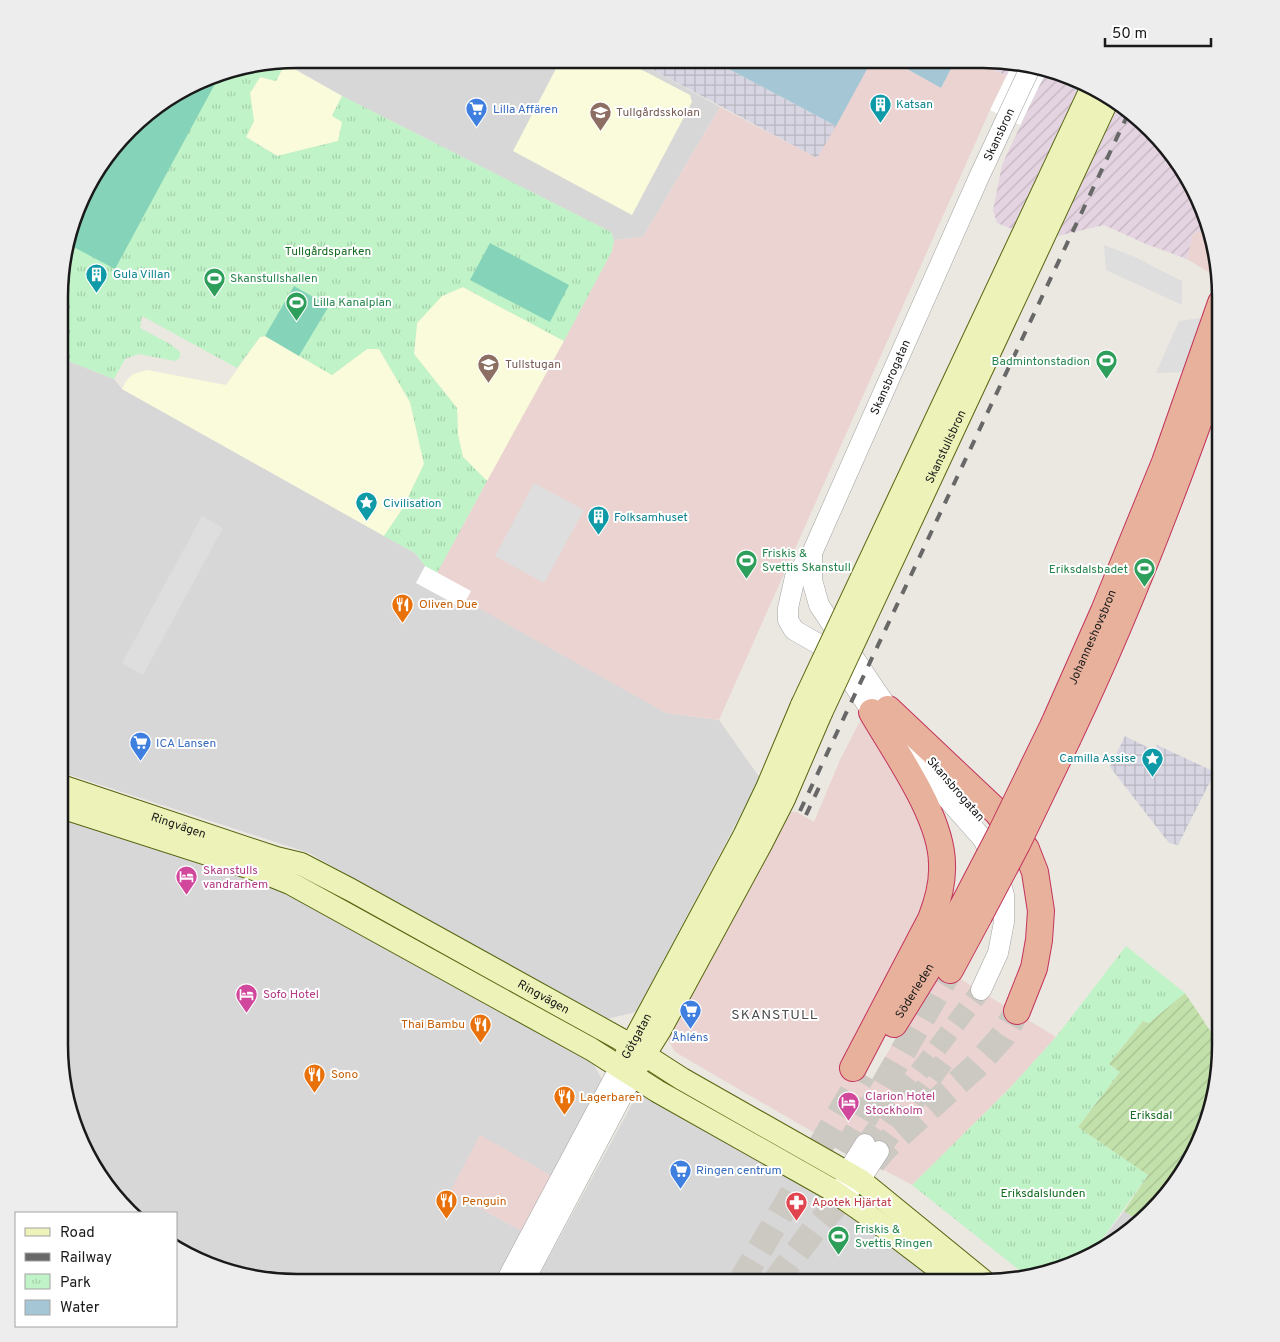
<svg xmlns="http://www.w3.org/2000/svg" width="1280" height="1342" viewBox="0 0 1280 1342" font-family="Overpass,sans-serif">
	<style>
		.residential { fill: #d8d7d7 }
		.commercial { fill: #ebd3d1 }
		.industrial { fill: url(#industrial-furrows) }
		.education { fill: #f9fbda }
		.park { fill: url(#park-tufts) }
		.garden { fill: url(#garden-furrows) }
		.pitch { fill: #85d4ba }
		.parking { fill: #dedede }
		.plaza { fill: url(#plaza-grid) }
		.water { fill: #a5c7d5 }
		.pier { fill: #fff }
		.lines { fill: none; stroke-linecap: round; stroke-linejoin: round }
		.tertiary-tunnel { stroke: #ccc9c3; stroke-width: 20; stroke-dasharray: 20 10; stroke-linecap: butt }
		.trunk-tunnel { stroke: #ccc9c3; stroke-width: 26; stroke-dasharray: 26 13; stroke-linecap: butt }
		.tertiary-casing { stroke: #a1a1a1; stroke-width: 21 }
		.secondary-casing { stroke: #56640e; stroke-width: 24 }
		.trunk-casing { stroke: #c3345c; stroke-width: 28 }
		.tertiary { stroke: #fff; stroke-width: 20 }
		.secondary { stroke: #ecf2b8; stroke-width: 22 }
		.trunk { stroke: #e7b19c; stroke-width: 26 }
		.rail { stroke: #686868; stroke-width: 4; stroke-dasharray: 10 10; stroke-linecap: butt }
		.secondary-bridge-casing { stroke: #56640e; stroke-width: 24; stroke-linecap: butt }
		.trunk-bridge-casing { stroke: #c3345c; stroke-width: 28; stroke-linecap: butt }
		.secondary-bridge { stroke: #ecf2b8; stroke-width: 22 }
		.trunk-bridge { stroke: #e7b19c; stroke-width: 26 }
		.labels { text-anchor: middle; stroke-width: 4; stroke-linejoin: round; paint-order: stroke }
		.culture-label { font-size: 12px; fill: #0d838f; stroke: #fff; text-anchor: start }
		.shop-label { font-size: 12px; fill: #366cbe; stroke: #fff; text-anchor: start }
		.education-label { font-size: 12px; fill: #785e54; stroke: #fff; text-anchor: start }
		.street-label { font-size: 12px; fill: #1a1a1a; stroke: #fff }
		.park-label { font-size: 12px; fill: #156c21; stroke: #fff }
		.leisure-label { font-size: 12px; fill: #27864d; stroke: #fff; text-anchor: start }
		.food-label { font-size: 12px; fill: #c56008; stroke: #fff; text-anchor: start }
		.hotel-label { font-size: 12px; fill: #b23c85; stroke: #fff; text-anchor: start }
		.health-label { font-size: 12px; fill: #be3a42; stroke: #fff; text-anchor: start }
		.neighbourhood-label { font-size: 14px; letter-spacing: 1px; fill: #4d4d4d; stroke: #fff }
		.rim { fill: none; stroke: #1a1a1a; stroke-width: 2.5 }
	</style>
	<defs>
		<pattern id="industrial-furrows" width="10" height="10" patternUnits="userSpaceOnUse" patternTransform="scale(1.25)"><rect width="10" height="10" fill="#e4d3e0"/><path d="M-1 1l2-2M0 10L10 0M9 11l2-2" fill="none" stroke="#c3b5c0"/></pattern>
		<pattern id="park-tufts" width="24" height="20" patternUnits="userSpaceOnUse" patternTransform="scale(1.25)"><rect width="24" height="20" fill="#c0f3c7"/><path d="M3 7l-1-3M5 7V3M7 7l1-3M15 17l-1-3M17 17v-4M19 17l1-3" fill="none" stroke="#a4d0aa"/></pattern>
		<pattern id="garden-furrows" width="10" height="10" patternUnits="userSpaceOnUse" patternTransform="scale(1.25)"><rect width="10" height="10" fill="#c2e1aa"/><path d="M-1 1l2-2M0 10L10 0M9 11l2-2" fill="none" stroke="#a6c092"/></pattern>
		<pattern id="plaza-grid" width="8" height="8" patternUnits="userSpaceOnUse" patternTransform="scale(1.25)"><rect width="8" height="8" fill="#d6d5e1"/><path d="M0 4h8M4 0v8" fill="none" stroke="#b7b6c0"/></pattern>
	</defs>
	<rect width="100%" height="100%" fill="#ebe8e1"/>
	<g class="residential">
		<path d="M297,59l338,1 85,47 -77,130 -29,3 -3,-8 -269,-136 -56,-32 -5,1 -6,-3z"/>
		<path d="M63,359l51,20 8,10 293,164 10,13 241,147 53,7 41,58 -124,234 -34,8 -293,-167 -248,-81z"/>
		<path d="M60,816l227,75 305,171 11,19 -51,95 -102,16 72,39 -29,52h-212l-103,-31 -2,-2v-37h-39l-38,-35 -28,-56 -12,-61z"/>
		<path d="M651,1096l179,103 117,84h-412l97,-179 9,-7z"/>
		<path d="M1124,1211l13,9 -21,23 -25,12z"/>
	</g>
	<g class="commercial">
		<path d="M872,60h19l50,28 14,-27h18l33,15 -16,34 -271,610 -53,-7 -216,-121 -13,-19 175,-322 2,-11 29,-3 77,-130 97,51z"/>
		<path d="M1210,227l10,52 -33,-20 6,-25z"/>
		<path d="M862,717l71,126 2,48 -87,173 24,15 67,-113 117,71 -48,53 -96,95 -106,-57 -131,-76 -11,-21 124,-219h9l17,10 26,-62z"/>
		<path d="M480,1135l72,41 -30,55 -72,-39z"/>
	</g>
	<path class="industrial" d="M973,61h41l15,5 104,53 48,45 28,56 1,7 -17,7 -6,25 -41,-15 -42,-19 -64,15 -43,-17 -4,-13 9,-45 34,-73 -29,-16z"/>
	<g class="education">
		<path d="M561,59l62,1 67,35 2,7 -60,113 -119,-64z"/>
		<path d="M285,64l57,32 -10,19 11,7 -5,19 -60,15 -32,-19 8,-16 -4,-28 10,-16 16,4z"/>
		<path d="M463,287l101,54 -77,140 -24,-24 -5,-22 -1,-27 -43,-54 3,-31 25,-27z"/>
		<path d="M265,336l67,39 35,-26h12l31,53 14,62 -21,44 -19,28 -262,-147 4,-8 7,-7 14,-4 79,15 34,-48z"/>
	</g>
	<g class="park">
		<path d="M275,62l6,3 4,-1 -9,17 -16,-4 -10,16 4,28 -8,16 31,19 61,-15 4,-19 -10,-6 10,-20 269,136 3,8 -2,11 -48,90 -101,-54 -21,9 -25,27 -3,31 43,54 1,27 5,22 24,24 -50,92 -12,-7 -10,-13 -31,-17 19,-28 21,-44 -14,-62 -31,-53h-12l-35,26 -67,-39 -5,1 -23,31 -95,-52 -2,12 30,16 10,8v6l-5,3 -36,-7 -14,5 -11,20 -51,-20v-109l28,-73 49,-59 80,-47z"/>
		<path d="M1126,946l59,47 -36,30 -6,-2 -34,43 11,8 -42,55 70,48 -57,80 -31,16 -32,6 -116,-92 96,-95 48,-53z"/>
	</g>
	<path class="garden" d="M1185,993l36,54v14l-31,103 -53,56 -13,-9 24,-36 -70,-48 42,-55 -11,-8 34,-43 6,2z"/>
	<g class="pitch">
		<path d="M220,71h2l-107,198 -49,-26 25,-66 49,-59z"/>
		<path d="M490,243l79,42 -19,37 -80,-42z"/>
		<path d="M294,286l35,20 -30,50 -34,-20z"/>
	</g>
	<g class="parking">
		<path d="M1104,245l31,12 47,24v24l-76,-35z"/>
		<path d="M1200,318v10l-17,44 -27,1 23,-52z"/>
		<path d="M534,483l50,27 -40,73 -49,-27z"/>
		<path d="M202,516l21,12 -80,147 -21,-12z"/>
	</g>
	<g class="plaza">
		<path d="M635,60h77l124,66 -19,32z"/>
		<path d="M1125,736l30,15 2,-6 58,27 -37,73 -9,-2 -59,-76z"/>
	</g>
	<g class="water">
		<path d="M712,60h160l-36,66z"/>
		<path d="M891,60l64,1 -14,27z"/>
		<path d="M1029,66l74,25 30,28z"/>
	</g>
	<g class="pier">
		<path d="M1014,61l32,11 -26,53 -30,-15z"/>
		<path d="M425,566l46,25 -9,17 -46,-25z"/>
	</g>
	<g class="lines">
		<g class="tertiary-tunnel">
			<path d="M865,1144l116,-154"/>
			<path d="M879,1151l66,-91"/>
		</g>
		<g class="trunk-tunnel">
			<path d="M825,1187l125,-217"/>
			<path d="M740,1283l123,-209"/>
			<path d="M774,1283l39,-52 73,-84 89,-80 28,-31 14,-25"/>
		</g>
		<defs>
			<g id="tertiary">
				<path d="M812,553v27l7,25 57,86 20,28"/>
				<path id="s1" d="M881,722l-9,-10 -31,-46 -19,-20 -28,-16 -6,-10v-12l7,-31 17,-24 167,-376 52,-111"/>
				<path d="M906,752l77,87 12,24 9,32v27l-6,31 -17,37"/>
				<path d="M844,1188l3,-15 18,-29"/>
				<path d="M848,1191l12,-11 19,-29"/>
				<path d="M505,1283l115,-216"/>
				<path d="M523,1283l110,-208"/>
			</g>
			<g id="secondary">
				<path id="s2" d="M61,786l215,72 25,6 50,26 269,149 62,40 178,101 126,103"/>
				<path d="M61,807l199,64 30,12 301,166 66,42 172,97 43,30 85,65"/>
				<path id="s3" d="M624,1059l120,-223 23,-48 35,-83"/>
				<path d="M637,1067l23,-37 101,-186 23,-45 37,-86"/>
			</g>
			<g id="trunk">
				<path d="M888,709l109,103 29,37 9,23 6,39 -2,29 -5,28 -17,43"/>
				<path id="s4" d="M1054,724l50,-113 61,-149 56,-159"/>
				<path d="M1068,738c56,-117 103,-238 146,-360"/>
				<path d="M950,970l29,-54"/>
				<path id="s5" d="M894,1024l34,-55 35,-63"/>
				<path d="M853,1068l78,-149c7,-18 12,-36 11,-55 0,-47 -47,-112 -70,-152"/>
			</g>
		</defs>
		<use href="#tertiary" class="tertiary-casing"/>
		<use href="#secondary" class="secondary-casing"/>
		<use href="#trunk" class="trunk-casing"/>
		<use href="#tertiary" class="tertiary"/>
		<use href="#secondary" class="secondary"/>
		<use href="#trunk" class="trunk"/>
		<g class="rail">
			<path d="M800,811l328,-697"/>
			<path d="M806,815l16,-34"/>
		</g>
		<defs>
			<g id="secondary-bridge">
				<path d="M802,705l290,-618"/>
				<path id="s6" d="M821,713l288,-616"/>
			</g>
			<g id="trunk-bridge">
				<path d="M963,906l38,-73 53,-109"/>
				<path d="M979,916l38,-72 51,-106"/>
			</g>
		</defs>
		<use href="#secondary-bridge" class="secondary-bridge-casing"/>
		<use href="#trunk-bridge" class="trunk-bridge-casing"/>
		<use href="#secondary-bridge" class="secondary-bridge"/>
		<use href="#trunk-bridge" class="trunk-bridge"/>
	</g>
	<defs>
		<symbol id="building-pin" viewBox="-11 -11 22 30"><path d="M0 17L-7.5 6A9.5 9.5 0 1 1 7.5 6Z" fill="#0f9aa8" stroke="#fff"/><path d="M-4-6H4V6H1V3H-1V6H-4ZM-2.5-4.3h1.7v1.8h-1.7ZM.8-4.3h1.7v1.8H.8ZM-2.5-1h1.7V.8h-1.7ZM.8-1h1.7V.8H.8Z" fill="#fff"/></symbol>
		<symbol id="supermarket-pin" viewBox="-11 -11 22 30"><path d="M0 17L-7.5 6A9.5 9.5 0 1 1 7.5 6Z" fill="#3f7fe0" stroke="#fff"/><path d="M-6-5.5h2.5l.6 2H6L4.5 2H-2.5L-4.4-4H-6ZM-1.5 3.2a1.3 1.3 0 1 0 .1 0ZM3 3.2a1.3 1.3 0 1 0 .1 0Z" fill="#fff"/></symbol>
		<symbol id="school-pin" viewBox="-11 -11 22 30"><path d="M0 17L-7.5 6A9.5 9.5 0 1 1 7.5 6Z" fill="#8d6e63" stroke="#fff"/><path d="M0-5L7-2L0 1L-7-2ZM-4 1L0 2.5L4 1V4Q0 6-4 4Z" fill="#fff"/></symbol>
		<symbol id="stadium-pin" viewBox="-11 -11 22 30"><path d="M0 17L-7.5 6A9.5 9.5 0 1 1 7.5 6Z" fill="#2e9e5b" stroke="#fff"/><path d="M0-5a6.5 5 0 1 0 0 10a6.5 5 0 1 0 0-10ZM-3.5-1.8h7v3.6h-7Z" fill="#fff"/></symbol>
		<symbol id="sight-pin" viewBox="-11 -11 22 30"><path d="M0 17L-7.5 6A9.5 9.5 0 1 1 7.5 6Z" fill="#0f9aa8" stroke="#fff"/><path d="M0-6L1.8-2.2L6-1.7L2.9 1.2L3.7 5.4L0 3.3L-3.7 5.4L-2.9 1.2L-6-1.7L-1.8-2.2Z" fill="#fff"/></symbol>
		<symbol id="restaurant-pin" viewBox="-11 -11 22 30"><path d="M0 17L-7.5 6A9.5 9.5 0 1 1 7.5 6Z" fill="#e8710a" stroke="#fff"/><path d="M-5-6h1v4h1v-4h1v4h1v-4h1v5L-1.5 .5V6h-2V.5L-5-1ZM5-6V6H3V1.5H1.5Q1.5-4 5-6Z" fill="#fff"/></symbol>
		<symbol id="hotel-pin" viewBox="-11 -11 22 30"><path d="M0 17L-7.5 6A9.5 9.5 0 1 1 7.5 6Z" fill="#d1479c" stroke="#fff"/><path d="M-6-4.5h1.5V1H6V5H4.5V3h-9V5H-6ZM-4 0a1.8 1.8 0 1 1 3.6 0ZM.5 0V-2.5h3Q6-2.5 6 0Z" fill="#fff"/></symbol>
		<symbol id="pharmacy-pin" viewBox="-11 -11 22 30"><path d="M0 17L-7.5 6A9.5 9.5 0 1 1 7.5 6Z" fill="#e0444e" stroke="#fff"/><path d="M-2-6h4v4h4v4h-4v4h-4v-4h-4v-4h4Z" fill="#fff"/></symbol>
	</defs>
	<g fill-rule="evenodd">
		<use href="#building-pin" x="868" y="92" width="25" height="34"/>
		<use href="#supermarket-pin" x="464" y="96" width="25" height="34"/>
		<use href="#school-pin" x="588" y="100" width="25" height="34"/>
		<use href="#building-pin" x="84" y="262" width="25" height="34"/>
		<use href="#stadium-pin" x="202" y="266" width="25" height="34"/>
		<use href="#stadium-pin" x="284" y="290" width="25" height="34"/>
		<use href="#stadium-pin" x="1094" y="348" width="25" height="34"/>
		<use href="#school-pin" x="476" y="352" width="25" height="34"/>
		<use href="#sight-pin" x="354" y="490" width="25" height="34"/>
		<use href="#building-pin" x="586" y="504" width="25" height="34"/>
		<use href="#stadium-pin" x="734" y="548" width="25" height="34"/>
		<use href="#stadium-pin" x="1132" y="556" width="25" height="34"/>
		<use href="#restaurant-pin" x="390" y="592" width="25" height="34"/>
		<use href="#supermarket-pin" x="128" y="730" width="25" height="34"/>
		<use href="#sight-pin" x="1140" y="746" width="25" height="34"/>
		<use href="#hotel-pin" x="174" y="864" width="25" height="34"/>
		<use href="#hotel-pin" x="234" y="982" width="25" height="34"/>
		<use href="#supermarket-pin" x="678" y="998" width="25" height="34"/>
		<use href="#restaurant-pin" x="468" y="1012" width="25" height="34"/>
		<use href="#restaurant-pin" x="302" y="1062" width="25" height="34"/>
		<use href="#restaurant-pin" x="552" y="1084" width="25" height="34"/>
		<use href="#hotel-pin" x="836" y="1090" width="25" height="34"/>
		<use href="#supermarket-pin" x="668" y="1158" width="25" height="34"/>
		<use href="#restaurant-pin" x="434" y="1188" width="25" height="34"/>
		<use href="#pharmacy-pin" x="784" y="1190" width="25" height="34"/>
		<use href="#stadium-pin" x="826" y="1224" width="25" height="34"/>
	</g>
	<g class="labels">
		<g class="culture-label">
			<text x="896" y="108">Katsan</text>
			<text x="113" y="278">Gula Villan</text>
			<text x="383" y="507">Civilisation</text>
			<text x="614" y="521">Folksamhuset</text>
			<text x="1136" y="762" text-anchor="end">Camilla Assise</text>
		</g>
		<g class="shop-label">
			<text x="493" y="113">Lilla Affären</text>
			<text x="156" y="747">ICA Lansen</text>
			<text x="690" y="1041" text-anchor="middle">Åhléns</text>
			<text x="696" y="1174">Ringen centrum</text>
		</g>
		<g class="education-label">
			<text x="616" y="116">Tullgårdsskolan</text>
			<text x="505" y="368">Tullstugan</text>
		</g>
		<g class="street-label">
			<text dy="4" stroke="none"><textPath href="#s1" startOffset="672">Skansbron</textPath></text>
			<text dy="4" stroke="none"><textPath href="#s1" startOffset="406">Skansbrogatan</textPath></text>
			<text dy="4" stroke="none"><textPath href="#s6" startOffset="294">Skanstullsbron</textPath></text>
			<text dy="4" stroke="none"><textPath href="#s4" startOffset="95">Johanneshovsbron</textPath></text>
			<text transform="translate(956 789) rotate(49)" y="4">Skansbrogatan</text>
			<text dy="4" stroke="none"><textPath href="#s2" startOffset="124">Ringvägen</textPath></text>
			<text dy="4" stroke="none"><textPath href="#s5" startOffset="39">Söderleden</textPath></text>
			<text dy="4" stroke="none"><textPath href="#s2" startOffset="529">Ringvägen</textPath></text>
			<text dy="4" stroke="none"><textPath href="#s3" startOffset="26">Götgatan</textPath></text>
		</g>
		<g class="park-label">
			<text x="328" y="255">Tullgårdsparken</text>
			<text x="1151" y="1119">Eriksdal</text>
			<text x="1043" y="1197">Eriksdalslunden</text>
		</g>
		<g class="leisure-label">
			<text x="230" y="282">Skanstullshallen</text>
			<text x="313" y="306">Lilla Kanalplan</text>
			<text x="1090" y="365" text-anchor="end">Badmintonstadion</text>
			<text x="762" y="557">Friskis &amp;<tspan x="762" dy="14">Svettis Skanstull</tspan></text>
			<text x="1128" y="573" text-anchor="end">Eriksdalsbadet</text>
			<text x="855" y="1233">Friskis &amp;<tspan x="855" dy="14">Svettis Ringen</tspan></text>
		</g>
		<g class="food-label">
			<text x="419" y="608">Oliven Due</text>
			<text x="465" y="1028" text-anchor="end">Thai Bambu</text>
			<text x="331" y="1078">Sono</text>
			<text x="580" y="1101">Lagerbaren</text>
			<text x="462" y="1205">Penguin</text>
		</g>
		<g class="hotel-label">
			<text x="203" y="874">Skanstulls<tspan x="203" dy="14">vandrarhem</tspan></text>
			<text x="263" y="998">Sofo Hotel</text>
			<text x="865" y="1100">Clarion Hotel<tspan x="865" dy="14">Stockholm</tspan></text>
		</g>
		<g class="health-label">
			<text x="812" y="1206">Apotek Hjärtat</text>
		</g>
		<g class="neighbourhood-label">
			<text x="775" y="1019">SKANSTULL</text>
		</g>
	</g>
	<path d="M0 0H1280V1342H0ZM297 68H983A229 229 0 0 1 1212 297V1045A229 229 0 0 1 983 1274H297A229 229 0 0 1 68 1045V297A229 229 0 0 1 297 68Z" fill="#ededed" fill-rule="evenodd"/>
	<path class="rim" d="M297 68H983A229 229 0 0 1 1212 297V1045A229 229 0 0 1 983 1274H297A229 229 0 0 1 68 1045V297A229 229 0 0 1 297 68Z"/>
	<rect x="15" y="1212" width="162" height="115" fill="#ffffff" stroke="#a3a3a3"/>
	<rect x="25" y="1228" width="25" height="8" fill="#ecf2b8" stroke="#a3a3a3"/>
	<text x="60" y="1237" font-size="15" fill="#1a1a1a">Road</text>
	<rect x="25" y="1253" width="25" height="8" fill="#686868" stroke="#a3a3a3"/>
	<text x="60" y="1262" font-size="15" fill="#1a1a1a">Railway</text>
	<rect x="25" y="1274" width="25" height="15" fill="url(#park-tufts)" stroke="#a3a3a3"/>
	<text x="60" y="1287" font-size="15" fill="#1a1a1a">Park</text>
	<rect x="25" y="1300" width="25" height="15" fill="#a5c7d5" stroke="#a3a3a3"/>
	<text x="60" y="1312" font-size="15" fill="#1a1a1a">Water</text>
	<path d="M1105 38v8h106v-8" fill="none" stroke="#1a1a1a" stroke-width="2.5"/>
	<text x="1112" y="38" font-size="15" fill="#1a1a1a" stroke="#ffffff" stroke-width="4" paint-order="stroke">50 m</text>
</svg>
